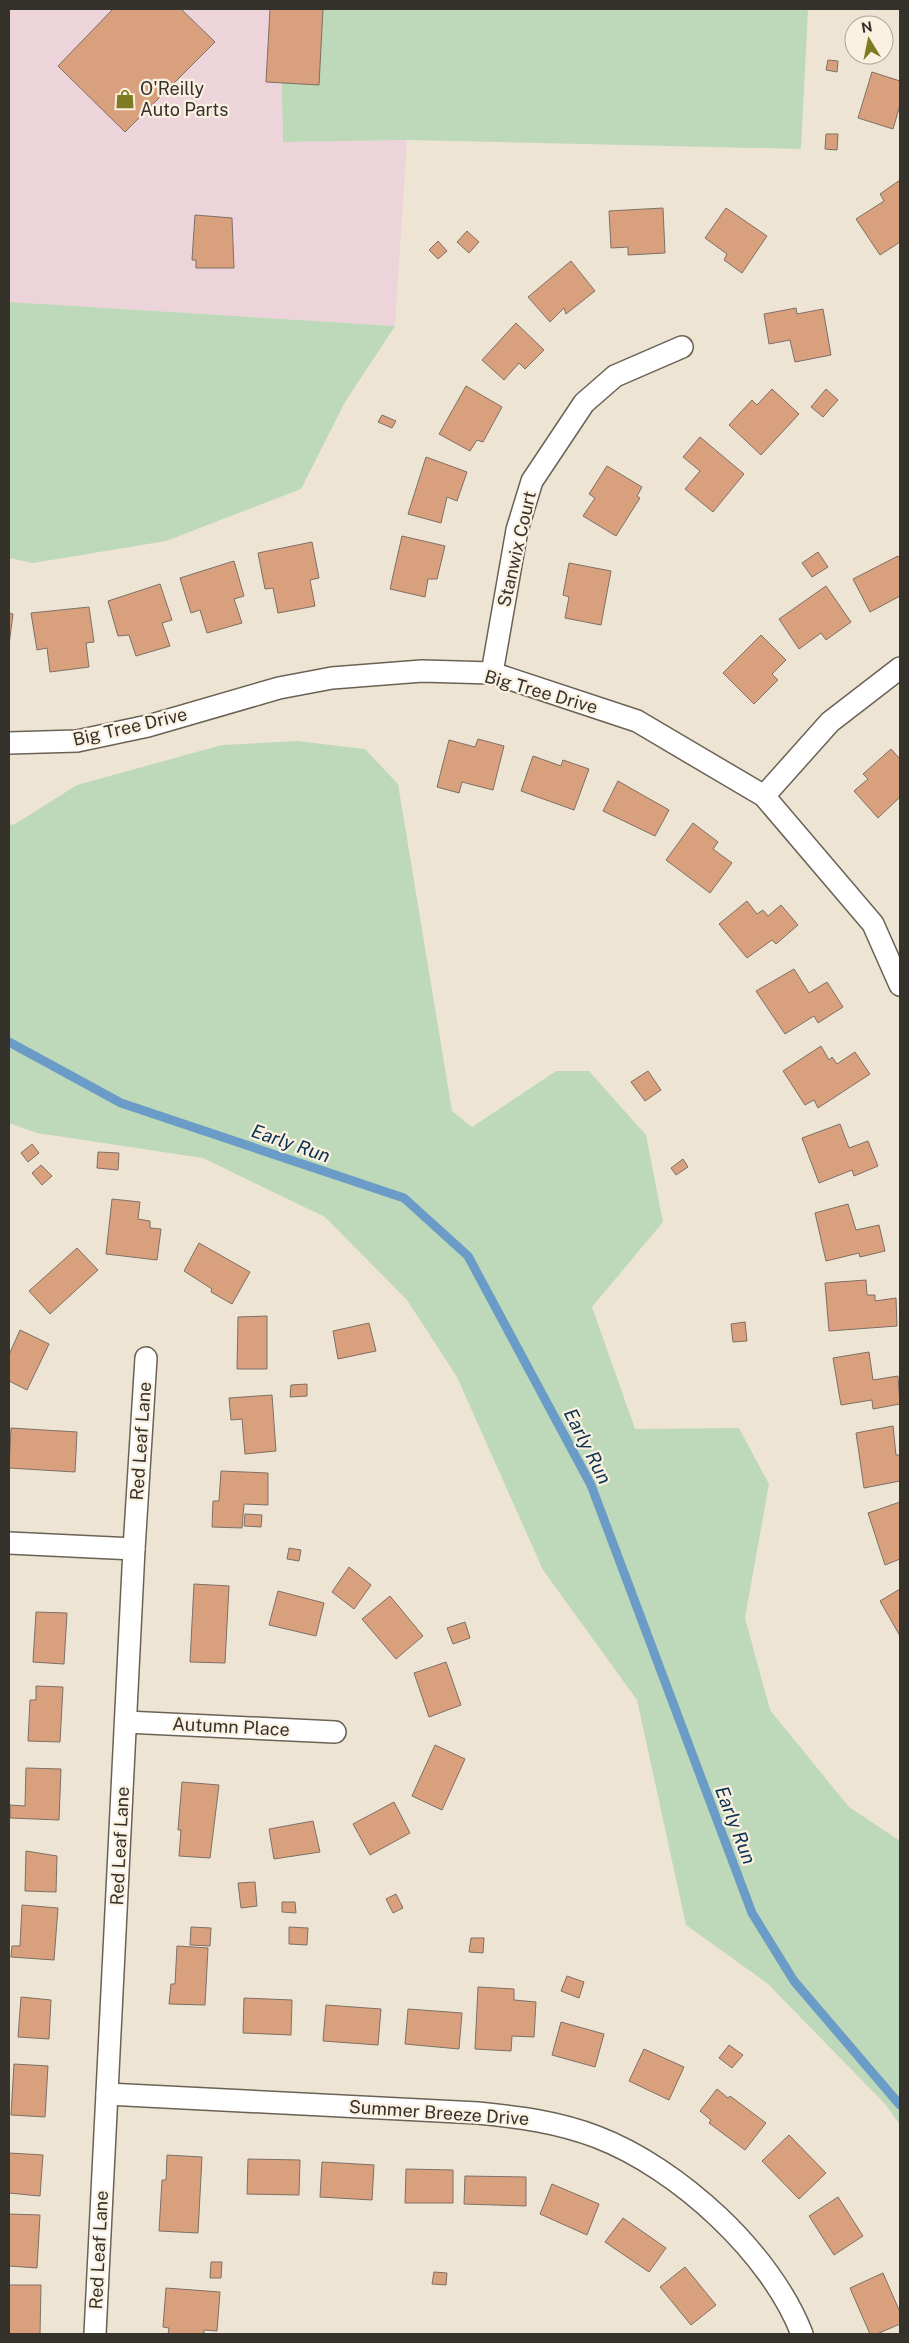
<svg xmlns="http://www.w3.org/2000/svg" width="909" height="2343" viewBox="0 0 909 2343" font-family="'Public Sans',sans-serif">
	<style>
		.commercial { fill: #edd4db }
		.green { fill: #bed9b9 }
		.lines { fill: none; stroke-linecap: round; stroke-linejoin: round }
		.stream { stroke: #6a9cc7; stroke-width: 9 }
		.building { fill: #d9a07d; stroke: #7e6f66 }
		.minor-casing { stroke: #6b6255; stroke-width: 24 }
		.minor { stroke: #fff; stroke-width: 21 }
		.labels { text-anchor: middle; stroke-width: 4.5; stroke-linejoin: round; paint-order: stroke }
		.poi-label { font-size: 18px; fill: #35312b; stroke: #fbf1e1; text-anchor: start }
		.street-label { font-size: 18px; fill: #35312b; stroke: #fbf1e1 }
		.water-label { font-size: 19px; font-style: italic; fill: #0b3250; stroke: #fbf1e1 }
	</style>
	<rect width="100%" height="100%" fill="#eee4d4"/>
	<path class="commercial" d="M9,9h271l3,133 124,-2 -12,186 -386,-24z"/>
	<g class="green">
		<path d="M280,9h528l-7,140 -394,-9 -124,2z"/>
		<path d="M9,302l386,24 -50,76 -44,87 -135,52 -133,22 -24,-5z"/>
		<path d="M297,741l68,8 33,35 54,327 20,16 84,-56h33l57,64 17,87 -71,85 43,122 104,-1 30,56 -24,134 25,92 79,97 51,34v284l-14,-20 -118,-121 -82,-59 -49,-225 -94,-130 -86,-193 -50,-77 -82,-83 -122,-59 -166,-25 -28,-10v-298l6,-1 62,-39 145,-40z"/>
	</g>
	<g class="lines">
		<path class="stream" d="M9,1042l112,61 283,95 64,58 123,229 161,428 42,68 106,124"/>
	</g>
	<g class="building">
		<path d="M113,9h68l34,33 -90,90 -67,-66z"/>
		<path d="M270,9h53l-4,76 -53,-3z"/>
		<path d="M828,60l10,1 -1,11 -11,-2z"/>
		<path d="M872,72l28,9v24l-7,24 -35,-11z"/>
		<path d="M826,134h12l-1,16 -12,-1z"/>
		<path d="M900,180v62l-20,13 -24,-36 28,-18 -4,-7z"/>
		<path d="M663,208l2,45 -37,2v-8l-17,1 -2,-37z"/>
		<path d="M726,208l41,28 -25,37 -18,-13 3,-6 -22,-16z"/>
		<path d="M195,215l37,3 2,50h-38v-8h-4z"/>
		<path d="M467,231l12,11 -10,11 -12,-11z"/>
		<path d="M438,241l9,10 -9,8 -9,-9z"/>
		<path d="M571,261l24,30 -29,23 -2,-6 -14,14 -22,-25z"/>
		<path d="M796,308l1,6 26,-5 8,46 -36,7 -5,-22 -21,4 -5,-30z"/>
		<path d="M516,323l28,27 -19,19 -6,-6 -15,17 -22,-20z"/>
		<path d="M466,386l36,21 -19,35 -6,-2 -7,11 -31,-17z"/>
		<path d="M772,389l27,25 -38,41 -32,-30 23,-25 5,5z"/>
		<path d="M826,389l12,11 -15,17 -12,-10z"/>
		<path d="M382,415l14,6 -4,7 -14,-6z"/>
		<path d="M700,437l44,37 -31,38 -28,-23 15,-18 -17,-14z"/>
		<path d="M426,457l41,15 -10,29 -10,-4 -6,26 -33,-9z"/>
		<path d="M607,466l35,21 -5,9 3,2 -24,38 -33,-20 12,-18 -6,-4z"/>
		<path d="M402,536l43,10 -8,33h-9l-3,18 -35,-8z"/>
		<path d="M312,542l7,36 -9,2 5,26 -37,7 -5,-25 -8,1 -7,-36z"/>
		<path d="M818,552l10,15 -16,10 -10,-14z"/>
		<path d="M898,556l2,3v37l-30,16 -17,-33z"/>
		<path d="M234,561l10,35 -10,3 8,24 -35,10 -7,-23 -9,3 -11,-35z"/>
		<path d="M569,563l42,8 -10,54 -36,-7 4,-21 -6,-2z"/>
		<path d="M160,584l12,36 -10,3 8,23 -34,10 -7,-21 -11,1 -10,-35z"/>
		<path d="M826,586l25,36 -25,18 -5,-7 -22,16 -20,-30z"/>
		<path d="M89,607l5,35 -8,1 3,24 -39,5 -3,-24 -10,2 -6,-37z"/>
		<path d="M9,613l4,1 -4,31z"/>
		<path d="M761,635l25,25 -14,14 6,6 -24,24 -31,-31z"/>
		<path d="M478,739l26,7 -11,44 -31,-8 -3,11 -22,-6 12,-47 26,7z"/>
		<path d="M891,749l9,10v38l-22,21 -24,-27 14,-12 -5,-5z"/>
		<path d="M533,756l28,10 2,-6 26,9 -15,41 -53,-19z"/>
		<path d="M618,781l51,29 -14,26 -52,-25z"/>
		<path d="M693,823l25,19 -5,7 19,14 -22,30 -44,-33z"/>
		<path d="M747,901l10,13 6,-4 5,6 13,-11 17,20 -22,19 -4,-4 -25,18 -28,-34z"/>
		<path d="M794,969l15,24 18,-11 16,25 -25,16 -4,-7 -29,18 -29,-43z"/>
		<path d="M821,1046l8,14 3,-3 5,7 18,-12 15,22 -52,34 -4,-8 -9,5 -22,-34z"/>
		<path d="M648,1071l13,19 -16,11 -14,-19z"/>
		<path d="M840,1124l9,24 19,-7 10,25 -24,10 -2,-6 -33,13 -17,-45z"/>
		<path d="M32,1144l7,9 -11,9 -7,-9z"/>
		<path d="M98,1152l21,1 -1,17 -21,-2z"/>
		<path d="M683,1159l5,8 -12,8 -5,-7z"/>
		<path d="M41,1165l11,11 -10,9 -10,-12z"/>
		<path d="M112,1199l28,3 -2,17 12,2v7l11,1 -4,31 -51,-6z"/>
		<path d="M848,1204l8,26 23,-5 6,26 -25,6 -1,-4 -33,8 -11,-48z"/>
		<path d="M199,1243l51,29 -18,32 -21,-12 1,-3 -28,-18z"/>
		<path d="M77,1248l21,22 -48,44 -21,-23z"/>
		<path d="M866,1280l1,15h8v6l21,-3 1,28 -68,5 -4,-48z"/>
		<path d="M267,1316v53h-30l1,-52z"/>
		<path d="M745,1322l2,19 -14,1 -2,-18z"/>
		<path d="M369,1323l7,28 -38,8 -5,-28z"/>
		<path d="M20,1330l29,14 -22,46 -18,-9v-26z"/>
		<path d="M869,1352l4,28 25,-4 2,28 -27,5 -1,-9 -31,5 -8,-47z"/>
		<path d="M307,1384v12l-17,1 1,-12z"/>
		<path d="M272,1395l4,56 -31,3 -3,-35 -11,1 -2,-22z"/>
		<path d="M893,1426l3,29h4v26l-36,7 -8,-55z"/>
		<path d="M11,1428l66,4 -2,40 -66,-4z"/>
		<path d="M221,1471l47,2v32l-24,-1 -2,24 -30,-1 1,-26h6z"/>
		<path d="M900,1502v57l-15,6 -17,-52z"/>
		<path d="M245,1514l17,1 -1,12 -17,-1z"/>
		<path d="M289,1548l12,2 -2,11 -12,-2z"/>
		<path d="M349,1567l22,18 -17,24 -22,-17z"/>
		<path d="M194,1584l35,2 -4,77 -35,-1z"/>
		<path d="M900,1589v47l-20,-35z"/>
		<path d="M278,1591l46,12 -8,33 -47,-11z"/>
		<path d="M390,1596l33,40 -27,23 -34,-40z"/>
		<path d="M36,1612l31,1 -3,51 -31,-2z"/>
		<path d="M465,1622l5,16 -17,6 -6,-16z"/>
		<path d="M446,1662l15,43 -32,12 -15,-44z"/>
		<path d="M36,1686l27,1 -3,55 -32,-1 2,-41h6z"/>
		<path d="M435,1745l30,14 -23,51 -30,-14z"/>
		<path d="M26,1768l35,1 -2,51 -49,-2v-13l15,1z"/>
		<path d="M182,1782l37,3 -9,73 -31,-2 2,-26h-3z"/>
		<path d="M394,1802l16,31 -40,22 -17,-31z"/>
		<path d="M313,1821l7,31 -46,7 -5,-30z"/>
		<path d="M26,1851l31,5 -1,36 -31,-1z"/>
		<path d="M255,1882l2,24 -16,2 -3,-25z"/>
		<path d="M396,1894l7,14 -10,5 -7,-14z"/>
		<path d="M282,1902h13l1,11 -14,-1z"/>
		<path d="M22,1905l36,3 -4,52 -43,-3 1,-11h8z"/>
		<path d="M191,1927l20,1 -1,18 -20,-1z"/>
		<path d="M289,1927l19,1 -1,17 -18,-1z"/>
		<path d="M471,1938h13l-1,15 -14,-1z"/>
		<path d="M177,1946l31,2 -3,57 -36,-1 2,-20h4z"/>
		<path d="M567,1976l17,6 -5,16 -18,-7z"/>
		<path d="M478,1987l36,2v11l22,2 -2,35 -22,-1 -1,15 -36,-2z"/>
		<path d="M21,1997l30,3 -2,39 -31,-2z"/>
		<path d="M244,1998l48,2 -1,35 -48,-2z"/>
		<path d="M326,2005l55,4 -3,36 -55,-4z"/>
		<path d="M408,2009l54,4 -3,36 -54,-5z"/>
		<path d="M561,2022l43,12 -9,33 -43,-12z"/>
		<path d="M729,2045l14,10 -11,13 -13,-10z"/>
		<path d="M644,2049l40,18 -15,33 -40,-19z"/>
		<path d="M14,2064l34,2 -3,51 -34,-2z"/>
		<path d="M717,2089l11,9 2,-2 36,27 -21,27 -36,-27 2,-3 -11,-9z"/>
		<path d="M789,2135l37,38 -27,26 -37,-38z"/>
		<path d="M9,2153l34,2 -3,41 -31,-3z"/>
		<path d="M167,2155l35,2 -4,76 -39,-2 3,-51h4z"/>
		<path d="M248,2159l52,1 -1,35 -52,-1z"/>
		<path d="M322,2162l52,3 -2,35 -52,-3z"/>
		<path d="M406,2169l47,1v33h-48z"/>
		<path d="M465,2176l61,1v29l-62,-2z"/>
		<path d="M552,2184l47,20 -12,31 -47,-21z"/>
		<path d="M838,2197l25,39 -29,19 -25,-39z"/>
		<path d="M9,2214l31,1 -3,53 -28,-2z"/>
		<path d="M623,2218l43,30 -17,24 -44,-30z"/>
		<path d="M211,2262h11l-1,16h-11z"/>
		<path d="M685,2267l31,38 -25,20 -31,-38z"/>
		<path d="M434,2272l13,1 -1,12 -14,-1z"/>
		<path d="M883,2273l17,39v12l-23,10h-7l-20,-46z"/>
		<path d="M9,2285h32l-1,49h-31z"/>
		<path d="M166,2288l54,4 -3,39 -13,-1v4h-36l1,-6 -6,-1z"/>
	</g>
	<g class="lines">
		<defs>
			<g id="minor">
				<path d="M492,673l25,-143 15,-49 52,-78 31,-27 67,-29"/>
				<path d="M9,743l68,-2 71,-15 131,-38 53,-10 90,-7 70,2 145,48 127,75 109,128 27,61"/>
				<path d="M764,796l66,-74 70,-54"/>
				<path d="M9,1543l125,6"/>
				<path d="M126,1722l209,10"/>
				<path d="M107,2094l371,19c41,4 80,9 119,24 81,31 174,116 205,197"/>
				<path d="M95,2334l39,-785 12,-191"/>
			</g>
		</defs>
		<use href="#minor" class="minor-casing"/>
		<use href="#minor" class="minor"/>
	</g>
	<defs>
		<symbol id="shop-bare" viewBox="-9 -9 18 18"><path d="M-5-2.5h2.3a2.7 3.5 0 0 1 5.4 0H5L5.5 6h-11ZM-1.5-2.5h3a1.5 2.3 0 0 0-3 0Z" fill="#7e7b22" stroke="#fbf1e1" stroke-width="2.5" paint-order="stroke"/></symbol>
	</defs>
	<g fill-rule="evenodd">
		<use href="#shop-bare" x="111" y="85" width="28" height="28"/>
	</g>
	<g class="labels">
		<g class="poi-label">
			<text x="140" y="95">O'Reilly<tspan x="140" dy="21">Auto Parts</tspan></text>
		</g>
		<g class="street-label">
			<text transform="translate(517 549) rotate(-77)" y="6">Stanwix Court</text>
			<text transform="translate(541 692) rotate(16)" y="6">Big Tree Drive</text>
			<text transform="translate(130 727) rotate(-13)" y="6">Big Tree Drive</text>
			<text transform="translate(141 1441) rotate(-86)" y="6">Red Leaf Lane</text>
			<text transform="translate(231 1727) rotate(3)" y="6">Autumn Place</text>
			<text transform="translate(120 1846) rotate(-87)" y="6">Red Leaf Lane</text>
			<text transform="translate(439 2113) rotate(4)" y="6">Summer Breeze Drive</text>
			<text transform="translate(99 2250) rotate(-87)" y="6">Red Leaf Lane</text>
		</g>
		<g class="water-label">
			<text transform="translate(291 1143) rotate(19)" y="7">Early Run</text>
			<text transform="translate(588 1446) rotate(63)" y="7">Early Run</text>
			<text transform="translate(736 1825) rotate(69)" y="7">Early Run</text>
		</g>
	</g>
	<rect width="909" height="2343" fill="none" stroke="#35312b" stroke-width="20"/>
	<g transform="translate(869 40) rotate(350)"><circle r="24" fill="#fbf1e1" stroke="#aca498"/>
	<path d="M0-4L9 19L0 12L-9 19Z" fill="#7e7b22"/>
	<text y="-8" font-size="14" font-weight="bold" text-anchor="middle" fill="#35312b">N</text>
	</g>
</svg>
